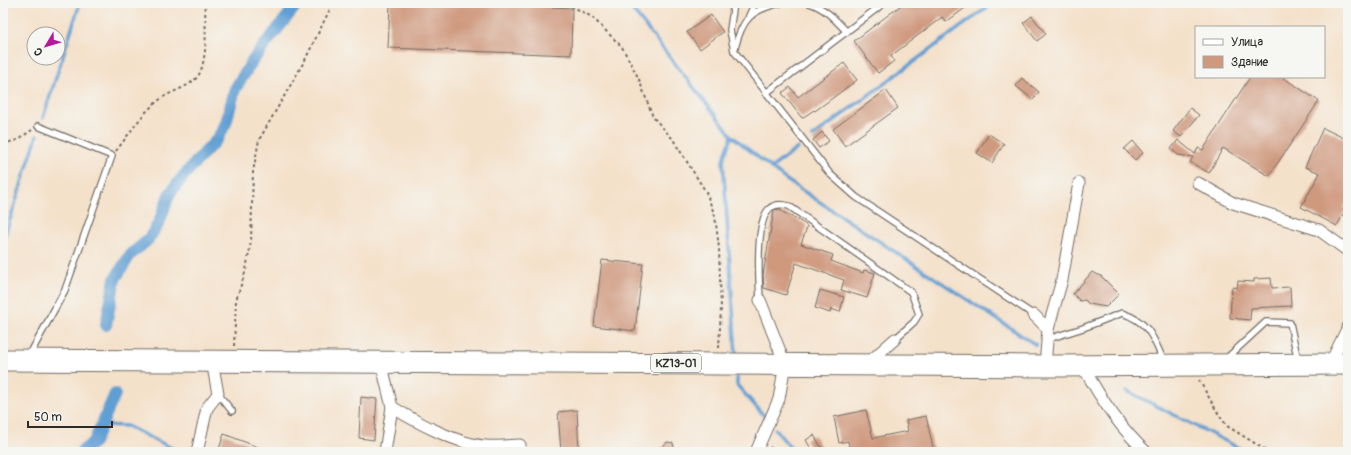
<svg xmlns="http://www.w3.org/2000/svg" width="1351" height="455" viewBox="0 0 1351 455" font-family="Pangolin,sans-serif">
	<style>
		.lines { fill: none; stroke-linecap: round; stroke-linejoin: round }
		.stream { stroke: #619fd3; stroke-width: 3.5 }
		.canal { stroke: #619fd3; stroke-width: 12 }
		.building { fill: #cf997e }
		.lane-casing { stroke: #716b63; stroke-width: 8 }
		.street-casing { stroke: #716b63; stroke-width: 13 }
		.highway-casing { stroke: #716b63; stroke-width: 23 }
		.path { stroke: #716b63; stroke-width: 2; stroke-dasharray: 3 3; stroke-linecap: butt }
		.lane { stroke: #fff; stroke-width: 5.5 }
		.street { stroke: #fff; stroke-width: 11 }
		.highway { stroke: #fff; stroke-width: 21 }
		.labels { text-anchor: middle; stroke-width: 3; stroke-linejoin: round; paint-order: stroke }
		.shield { fill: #f6f6f2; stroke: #686867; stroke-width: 1 }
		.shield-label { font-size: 11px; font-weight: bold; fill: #2b2b2b }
	</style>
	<rect width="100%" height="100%" fill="#f6f6f2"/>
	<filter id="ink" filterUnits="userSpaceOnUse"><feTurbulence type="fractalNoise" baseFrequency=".025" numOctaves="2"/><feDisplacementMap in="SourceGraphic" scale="8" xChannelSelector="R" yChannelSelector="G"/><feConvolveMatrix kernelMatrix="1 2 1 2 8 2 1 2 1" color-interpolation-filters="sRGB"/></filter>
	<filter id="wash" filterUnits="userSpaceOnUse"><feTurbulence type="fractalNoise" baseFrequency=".012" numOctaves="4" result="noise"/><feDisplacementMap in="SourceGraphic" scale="16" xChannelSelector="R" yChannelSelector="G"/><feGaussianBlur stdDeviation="0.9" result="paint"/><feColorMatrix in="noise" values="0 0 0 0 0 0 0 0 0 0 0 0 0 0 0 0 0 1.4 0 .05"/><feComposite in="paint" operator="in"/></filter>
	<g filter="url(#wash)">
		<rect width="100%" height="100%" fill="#f4e1ca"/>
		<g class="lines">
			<g class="stream">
				<path d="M627,3l105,133 53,43 251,166"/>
				<path d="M43,118l37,-115"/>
				<path d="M732,136l-9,24 13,195"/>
				<path d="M812,137l181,-134"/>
				<path d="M771,168l27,-20"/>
				<path d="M3,241l34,-105"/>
				<path d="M737,377v8l29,33"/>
				<path d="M1127,391l120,61"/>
				<path d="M102,425l25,1 53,26"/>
				<path d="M775,429l19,23"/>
			</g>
			<g class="canal">
				<path d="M106,325l9,-46 15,-24 18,-15 11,-17 10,-28 16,-21 33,-36 8,-15 9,-34 18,-29 45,-57"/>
				<path d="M81,452l13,-10 21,-48"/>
			</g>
		</g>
		<g id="blocks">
			<g class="building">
				<path d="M390,3h79l103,5 -1,47 -183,-7z"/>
				<path d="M904,3h68l-26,19 -4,-5 -51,39 3,5 -16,12 -24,-32z"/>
				<path d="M711,15l12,17 -23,17 -13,-17z"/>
				<path d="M1032,16l14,18 -9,7 -14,-18z"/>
				<path d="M844,63l13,17 -42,31 -1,-1 -12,8 -20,-25 8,-6 8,10z"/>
				<path d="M1250,77h32l37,24 -50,75 -46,-28 -14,25 -19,-11 3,-5 -15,-2 -7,-6 7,-9 17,14 3,-6 5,2z"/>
				<path d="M1022,78l17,14 -6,8 -17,-14z"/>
				<path d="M886,90l12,18 -53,38 -12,-17z"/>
				<path d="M1190,108l9,7 -18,22 -8,-6z"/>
				<path d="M1323,128l25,12v60l-4,8 2,1 -9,17 -36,-19 19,-34 -15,-6z"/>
				<path d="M822,132l7,9 -10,7 -6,-8z"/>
				<path d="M989,134l15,10 -12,19 -15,-10z"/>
				<path d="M1133,141l10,12 -8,7 -11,-11z"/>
				<path d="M777,209l28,15 2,3 -6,17 32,11 -2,6 32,12 1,-3 11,3 -8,25 -26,-8 3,-10 -48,-17 -10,32 -22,-7 -1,-13 11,-65z"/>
				<path d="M602,260l41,4 -8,67 -41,-5z"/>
				<path d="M1092,272l9,4 18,18 -13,13 -17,-3 -4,-4 -5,1 -7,-7z"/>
				<path d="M1271,278l1,10 18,-1 1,19 -40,2 -1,12 -20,-2 2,-31 5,1 1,-7 16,1v-3z"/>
				<path d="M820,290l24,7 -4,15 -9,-3 -1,4 -15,-5z"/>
				<path d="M361,397l16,2 -3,41 -15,-2z"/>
				<path d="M577,410l2,42h-18l-3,-40z"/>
				<path d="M866,410l7,28 35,-7 -2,-11 20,-4 8,36h-84l-2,-11 -9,2 -5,-26z"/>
				<path d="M224,434l44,17v1h-50z"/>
				<path d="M814,435l10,17h-11l-7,-12z"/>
				<path d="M667,442l6,1 2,9h-17z"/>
			</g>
		</g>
	</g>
	<g filter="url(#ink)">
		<use href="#blocks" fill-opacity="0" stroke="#716b63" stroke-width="1"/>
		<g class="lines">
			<defs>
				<g id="lane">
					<path d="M734,3l-4,27 4,21 96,123 26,23 178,118"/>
					<path d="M809,3c16,5 26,16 38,29"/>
					<path d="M749,16l6,-13"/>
					<path d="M735,48c7,-29 16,-38 45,-45"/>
					<path d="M766,93l118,-90"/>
					<path d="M760,300c-1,-20 -5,-77 9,-91 6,-6 13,-5 20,-3l122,86 8,22 -5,8 -19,17"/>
					<path d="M1048,339l35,-11 39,-15c27,9 31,24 42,49"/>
					<path d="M29,356l36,-66 47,-134 -74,-30"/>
					<path d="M1227,358l39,-36 24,1 8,38"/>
					<path d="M218,394l14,17"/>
				</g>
				<g id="street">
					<path d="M1198,183l35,20 86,27 29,21"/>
					<path d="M1034,315l14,14"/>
					<path d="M381,362l11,45 -7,45"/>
					<path d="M867,364l28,-25"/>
					<path d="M1330,364l18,-37"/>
					<path d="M1045,366l3,-37 14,-49 17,-97"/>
					<path d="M1083,366c17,32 36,61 63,86"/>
					<path d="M392,407c24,15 67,38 94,39 12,1 23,-1 34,-1"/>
					<path d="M197,452l10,-44 11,-14 -6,-33"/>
					<path d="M756,452l23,-53 6,-35 -25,-64"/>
				</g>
				<path id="highway" d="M3,360l1051,6 294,-2"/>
			</defs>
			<use href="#lane" class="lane-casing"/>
			<use href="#street" class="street-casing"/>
			<use href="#highway" class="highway-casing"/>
			<g class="path">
				<path d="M566,3l26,14 30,30 16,30 15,40 19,21 34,54 9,24 4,32 2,60 -2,40"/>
				<path d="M3,144l14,-4 15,-10"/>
				<path d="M116,151c15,-19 28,-42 49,-55 12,-7 31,-11 36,-26 7,-20 4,-46 4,-67"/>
				<path d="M234,346l2,-46 10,-30 5,-29 2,-69 6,-32 46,-80 28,-57"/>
				<path d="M1199,380l20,35 8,11 42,26"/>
				<path d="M770,447l5,5"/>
			</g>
			<use href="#lane" class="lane"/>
			<use href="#street" class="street"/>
			<use href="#highway" class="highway"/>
		</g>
	</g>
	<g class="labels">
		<rect class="shield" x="651" y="354" width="50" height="18" rx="3"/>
		<g class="shield-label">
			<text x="676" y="367">KZ13-01</text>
		</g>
	</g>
	<rect width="1351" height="455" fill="none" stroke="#f6f6f2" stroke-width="16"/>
	<rect x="1195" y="26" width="130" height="52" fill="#f6f6f2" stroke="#a5a5a2"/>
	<rect x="1203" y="39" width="20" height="6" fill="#ffffff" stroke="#a5a5a2"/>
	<text x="1231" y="46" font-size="12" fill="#2b2b2b">Улица</text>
	<rect x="1203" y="56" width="20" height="12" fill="#cf997e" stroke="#a5a5a2"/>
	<text x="1231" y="66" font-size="12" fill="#2b2b2b">Здание</text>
	<g transform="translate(46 46) rotate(232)"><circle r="19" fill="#f6f6f2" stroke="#a5a5a2"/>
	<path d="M0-3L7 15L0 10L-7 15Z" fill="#b5179e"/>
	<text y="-6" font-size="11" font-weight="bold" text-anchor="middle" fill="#2b2b2b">С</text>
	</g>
	<path d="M28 421v6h84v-6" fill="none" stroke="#2b2b2b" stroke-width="2"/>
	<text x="34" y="421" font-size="12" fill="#2b2b2b" stroke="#f6f6f2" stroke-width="3" paint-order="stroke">50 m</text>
</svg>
